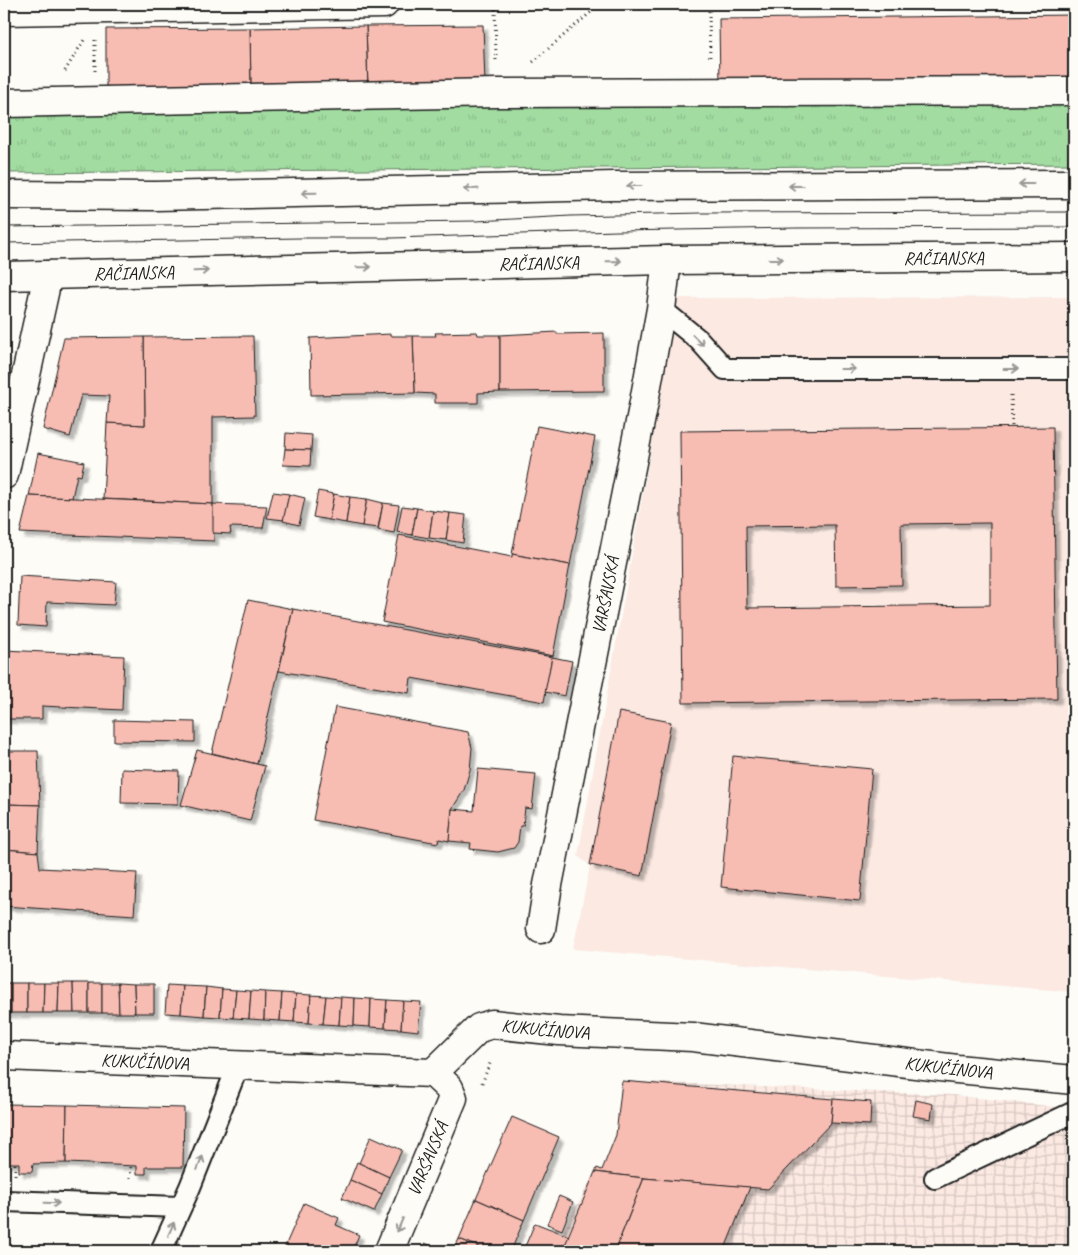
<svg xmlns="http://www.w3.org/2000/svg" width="1078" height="1255" viewBox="0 0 1078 1255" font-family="Caveat,sans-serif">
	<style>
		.built { fill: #fbe9e2 }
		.industrial { fill: url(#industrial-grid) }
		.grass { fill: url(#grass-tufts); stroke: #5f7c5e }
		.building { fill: #f7bcb2; stroke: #1c1c1c; fill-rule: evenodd; filter: url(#shadow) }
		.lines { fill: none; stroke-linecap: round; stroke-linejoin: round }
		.lane-casing { stroke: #1c1c1c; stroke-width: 24 }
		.street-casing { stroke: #1c1c1c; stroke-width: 31 }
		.secondary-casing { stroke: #1c1c1c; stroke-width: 31 }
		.path { stroke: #1c1c1c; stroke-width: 3; stroke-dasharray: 1 4; stroke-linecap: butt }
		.lane { stroke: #fdfcf7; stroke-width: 20 }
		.street { stroke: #fdfcf7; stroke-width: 28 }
		.secondary { stroke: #fdfcf7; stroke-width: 28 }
		.tram { stroke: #1c1c1c; stroke-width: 1 }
		.oneway { stroke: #989794 }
		.labels { text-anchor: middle; stroke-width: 4; stroke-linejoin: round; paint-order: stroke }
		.street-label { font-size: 18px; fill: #1c1c1c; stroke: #fdfcf7 }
	</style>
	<defs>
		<pattern id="industrial-grid" width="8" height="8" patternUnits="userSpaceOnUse" patternTransform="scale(1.25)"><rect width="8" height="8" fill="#fbe9e2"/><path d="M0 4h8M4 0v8" fill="none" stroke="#d7c7c1"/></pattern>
		<pattern id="grass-tufts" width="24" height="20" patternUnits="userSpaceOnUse" patternTransform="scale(1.25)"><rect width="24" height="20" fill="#a2dca1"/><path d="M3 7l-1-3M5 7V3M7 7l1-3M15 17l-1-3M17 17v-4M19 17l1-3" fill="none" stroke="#8bbc8a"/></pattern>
		<filter id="shadow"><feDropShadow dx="4.5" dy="4.5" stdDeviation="1" flood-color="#0004"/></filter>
	</defs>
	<rect width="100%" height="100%" fill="#fdfcf7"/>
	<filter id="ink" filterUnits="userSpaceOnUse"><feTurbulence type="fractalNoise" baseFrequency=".02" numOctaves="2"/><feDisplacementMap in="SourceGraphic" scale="10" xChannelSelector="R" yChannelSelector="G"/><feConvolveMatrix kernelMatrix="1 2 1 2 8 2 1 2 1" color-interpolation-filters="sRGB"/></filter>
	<g filter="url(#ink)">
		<path class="built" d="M1074,297v695l-501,-43 17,-83 -12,-10 100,-558z"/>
		<path class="industrial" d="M622,1081l330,14 122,14v142h-521l44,-83 6,2 13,-35z"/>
		<path class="grass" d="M1074,98v66l-1070,9v-61z"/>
		<g class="building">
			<path d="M1074,15v66l-354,5 -1,-67z"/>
			<path d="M483,25l2,58 -117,6 -2,-63z"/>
			<path d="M366,26l2,63 -117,2 -1,-63z"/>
			<path d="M250,28l1,63 -145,-3v-59z"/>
			<path d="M477,332l1,3h22v57l-22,1v10h-43v-9l-20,-1 -2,-57h23l-1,-3z"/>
			<path d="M557,332v2l47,-1v58l-104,1v-57z"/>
			<path d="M391,334l1,2h21l2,57 -104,2 -1,-57z"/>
			<path d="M253,336l2,80 -42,1v87l-110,-5 4,-76 38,2 -1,-88z"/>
			<path d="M144,337l1,88 -38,-2 2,-27 -28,-1 -11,42 -27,-8 21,-91z"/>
			<path d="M537,426l58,11 -25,128 -58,-11z"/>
			<path d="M1053,427l4,272 -374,4 -3,-272zM990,523v82l-243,3 -1,-82 89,-1 1,61 66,-1 -1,-61z"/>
			<path d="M286,433l26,2 -1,15 -26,-1z"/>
			<path d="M285,449l26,1 -1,16 -27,-1z"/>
			<path d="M38,453l46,9 -3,14 -4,-1 -5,23 -43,-2z"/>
			<path d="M318,491l16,3 -5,26 -16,-3z"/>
			<path d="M273,492l16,2 -5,26 -17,-2z"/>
			<path d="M289,494l16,4 -6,27 -16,-4z"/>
			<path d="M334,494l16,3 -4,26 -17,-3z"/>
			<path d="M29,496l184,8 1,37 -194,-8z"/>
			<path d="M350,497l17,2 -5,27 -16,-3z"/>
			<path d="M367,499l16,4 -5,25 -16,-2z"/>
			<path d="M383,503l16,2 -5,28 -16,-3z"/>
			<path d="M213,504l54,2 -4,22 -33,-1 1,7 -18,-1z"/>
			<path d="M402,506l15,2 -5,27 -15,-3z"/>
			<path d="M417,508l16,3 -4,27 -17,-3z"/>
			<path d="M433,511l17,2 -4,27 -17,-2z"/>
			<path d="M450,513l16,2 -3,28 -17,-3z"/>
			<path d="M399,535l113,22v-3l58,11 -17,91 -171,-34z"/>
			<path d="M20,576l96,6 -2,23 -67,-3 -1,25 -28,-2z"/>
			<path d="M248,600l45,9 -36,155 -45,-11z"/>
			<path d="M293,609l259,48 -8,45 -133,-24 -2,15 -130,-22z"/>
			<path d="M4,650l120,6 -2,54 -80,-4v13h-38z"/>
			<path d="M552,657l20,4 -7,35 -20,-4z"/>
			<path d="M335,707l133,25 4,16 -2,22 -6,20 -12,19 -3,32 -10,-2 -1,4 -125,-23z"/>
			<path d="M619,712l52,10 -29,154 -52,-11z"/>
			<path d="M114,720l81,2v20l-81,-1z"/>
			<path d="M197,750l68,16 -15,55 -69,-16z"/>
			<path d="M4,751h34l2,54 -36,-1z"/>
			<path d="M733,756l139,13 -12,132 -139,-14z"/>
			<path d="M122,769l57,2 -1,33 -57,-1z"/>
			<path d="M478,769l58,5 -4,35 -7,-1 -2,18h-3l-2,16 -4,6 -16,4 -28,-3 1,-6 -22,-2 3,-32 22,2z"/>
			<path d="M4,804l36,1 -2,47 -34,-3z"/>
			<path d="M4,849l34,3 2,16 97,5 -3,42 -130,-9z"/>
			<rect x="4" y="983" width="7" height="30"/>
			<rect x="11" y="983" width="16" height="30"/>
			<path d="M27,983h17l-1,30h-16z"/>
			<path d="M44,983h15l-1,30h-15z"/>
			<path d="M59,983h14l1,30h-16z"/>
			<path d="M73,983h16v30h-15z"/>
			<rect x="89" y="983" width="13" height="30"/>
			<path d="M102,983h16l1,30h-17z"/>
			<path d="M118,983l16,1 1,29h-16z"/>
			<path d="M134,984h20v29h-19z"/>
			<path d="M167,985l16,1 -2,28 -16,-1z"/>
			<path d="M183,986l23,1 -2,29 -23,-2z"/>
			<path d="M206,987l16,2 -2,28 -16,-1z"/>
			<path d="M222,989l14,1 -3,28 -13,-1z"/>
			<path d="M236,990l15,1 -2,28 -16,-1z"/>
			<path d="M251,991l14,1 -1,28 -15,-1z"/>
			<path d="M265,992l17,1 -2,28 -16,-1z"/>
			<path d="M282,993l14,1 -2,28 -14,-1z"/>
			<path d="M296,994l15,1 -2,28 -15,-1z"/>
			<path d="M311,995l15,1 -3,28 -14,-1z"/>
			<path d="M326,996l15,1 -2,28 -16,-1z"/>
			<path d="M341,997l14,1 -1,28 -15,-1z"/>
			<path d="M355,998l16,1 -1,28 -16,-1z"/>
			<path d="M371,999l16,1 -2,28 -15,-1z"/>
			<path d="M387,1000l16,1 -2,28 -16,-1z"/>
			<path d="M403,1001l18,1 -3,29 -17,-2z"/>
			<path d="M622,1081l211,18 -2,24 -63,66 -124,-11 -49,-6 2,-4 5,2 14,-35z"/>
			<path d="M833,1099l38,3 -1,23 -39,-2z"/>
			<path d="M916,1100l17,4 -2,15 -18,-3z"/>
			<path d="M4,1104l63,1 -1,58 -33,1 -1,8h-13v-9h-15z"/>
			<path d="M67,1105l117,3 -1,59h-37v7h-9v-8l-71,-3z"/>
			<path d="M512,1117l47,20 -35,83 -48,-21z"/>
			<path d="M371,1136l31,14 -13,27 -30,-14z"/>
			<path d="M357,1162l32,15 -7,17 -32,-14z"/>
			<path d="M595,1172l49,6 -29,73h-53z"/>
			<path d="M644,1178l106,9 -26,64h-109z"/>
			<path d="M350,1180l32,14 -8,18 -32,-14z"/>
			<path d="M559,1196l14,6 -11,28 -15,-6z"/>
			<path d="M476,1199l48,21 -13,31h-22l-30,-12z"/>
			<path d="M304,1203l35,15 -3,7 23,10 -7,16h-69z"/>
			<path d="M535,1223l34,13 -7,15h-39z"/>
			<path d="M459,1239l30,12h-36z"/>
			<path d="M425,1243l18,8h-21z"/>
		</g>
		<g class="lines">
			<defs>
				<g id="lane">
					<path d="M661,309l38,31 26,29h349"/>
					<path d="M935,1178l139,-66"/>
					<path d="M4,1201l176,6"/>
					<path d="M161,1251l29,-64 48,-121"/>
				</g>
				<g id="street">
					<path d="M4,11l380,-7"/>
					<path d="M4,103l493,-10 577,-2"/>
					<path id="s1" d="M541,929l7,-44 96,-483 17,-93 6,-49"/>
					<path id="s2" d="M4,1056l429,17 46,-45 13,-4 67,7 134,6 264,32 117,11"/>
					<path id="s3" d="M389,1251l64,-153 -4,-10 -16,-15"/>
				</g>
				<g id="secondary">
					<path d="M4,195l151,1 459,-10 460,-2"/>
					<path id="s4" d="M4,276l663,-16 407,-3"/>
					<path d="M4,475l44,-200"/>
				</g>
			</defs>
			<use href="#lane" class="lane-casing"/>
			<use href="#street" class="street-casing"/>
			<use href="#secondary" class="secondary-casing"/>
			<g class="path">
				<path d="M495,4l1,58"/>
				<path d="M709,11l1,50"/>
				<path d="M533,62l58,-50"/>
				<path d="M65,71l19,-31"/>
				<path d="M95,71v-31"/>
				<path d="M1011,395l1,32"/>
				<path d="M482,1083l9,-22"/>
				<path d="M15,1175v-12"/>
				<path d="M130,1178l1,-12"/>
			</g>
			<use href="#lane" class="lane"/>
			<use href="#street" class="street"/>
			<use href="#secondary" class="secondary"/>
			<g class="tram">
				<path d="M4,227l472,-6 95,-5 130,-3 373,-1"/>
				<path d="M4,243l297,-5h91l225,-7 180,-3 277,-1"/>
			</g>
		</g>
		<defs><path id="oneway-shaft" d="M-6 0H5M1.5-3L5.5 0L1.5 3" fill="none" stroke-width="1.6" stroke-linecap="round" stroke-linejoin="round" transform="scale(1.25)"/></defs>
		<g class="oneway">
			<use href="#oneway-shaft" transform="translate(1026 184) rotate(180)"/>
			<use href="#oneway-shaft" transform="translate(634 186) rotate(180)"/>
			<use href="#oneway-shaft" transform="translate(796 186) rotate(180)"/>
			<use href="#oneway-shaft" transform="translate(471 189) rotate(179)"/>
			<use href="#oneway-shaft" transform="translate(309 193) rotate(179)"/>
			<use href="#oneway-shaft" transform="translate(776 259)"/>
			<use href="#oneway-shaft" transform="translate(614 261) rotate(-1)"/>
			<use href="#oneway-shaft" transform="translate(364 267) rotate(-1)"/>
			<use href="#oneway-shaft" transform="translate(201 271) rotate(-2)"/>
			<use href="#oneway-shaft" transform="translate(698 340) rotate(43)"/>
			<use href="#oneway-shaft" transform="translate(848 369)"/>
			<use href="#oneway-shaft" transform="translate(1011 369)"/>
			<use href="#oneway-shaft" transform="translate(200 1163) rotate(-68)"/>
			<use href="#oneway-shaft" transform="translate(52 1203) rotate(2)"/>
			<use href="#oneway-shaft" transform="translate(400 1225) rotate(113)"/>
			<use href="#oneway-shaft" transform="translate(171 1229) rotate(-66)"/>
		</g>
	</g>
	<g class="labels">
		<g class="street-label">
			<text dy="6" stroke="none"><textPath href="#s4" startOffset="940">RAČIANSKA</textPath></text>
			<text dy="6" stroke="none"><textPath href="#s4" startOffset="535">RAČIANSKA</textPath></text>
			<text dy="6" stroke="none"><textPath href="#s4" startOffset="130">RAČIANSKA</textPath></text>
			<text dy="6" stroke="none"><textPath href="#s1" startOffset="340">VARŠAVSKÁ</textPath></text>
			<text dy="6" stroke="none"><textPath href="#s2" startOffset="561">KUKUČÍNOVA</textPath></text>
			<text dy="6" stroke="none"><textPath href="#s2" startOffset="141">KUKUČÍNOVA</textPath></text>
			<text dy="6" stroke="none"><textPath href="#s2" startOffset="966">KUKUČÍNOVA</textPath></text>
			<text dy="6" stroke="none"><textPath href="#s3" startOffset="100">VARŠAVSKÁ</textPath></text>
		</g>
	</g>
	<rect width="1078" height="1255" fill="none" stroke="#fdfcf7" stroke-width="20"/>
	<rect x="10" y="10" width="1058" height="1235" fill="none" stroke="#1c1c1c" stroke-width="2" filter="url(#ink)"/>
</svg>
